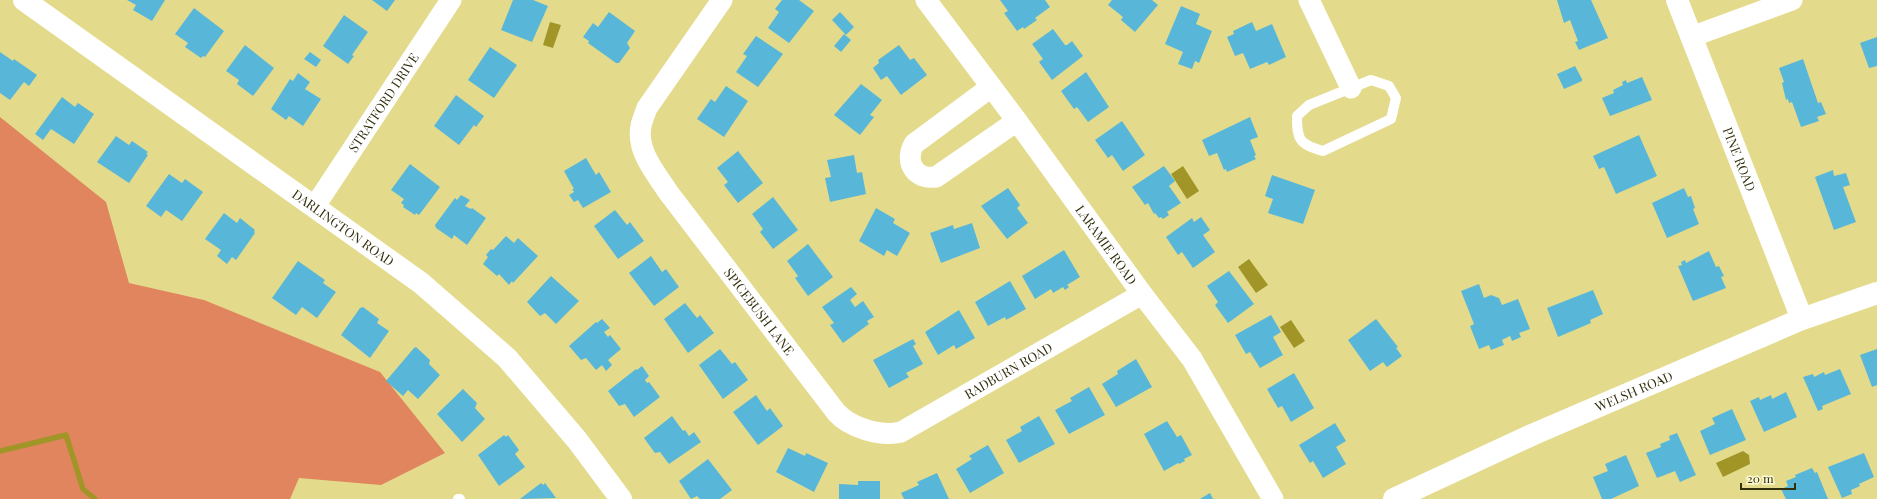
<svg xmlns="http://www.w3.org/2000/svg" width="1877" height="499" viewBox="0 0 1877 499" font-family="'Playfair Display',serif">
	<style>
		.forest { fill: #e1855f }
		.water { fill: #a19528 }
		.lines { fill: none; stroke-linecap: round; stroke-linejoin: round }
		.stream { stroke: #a19528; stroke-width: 5.5 }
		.building { fill: #58b7d8 }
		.lane { stroke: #fff; stroke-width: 10 }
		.street { stroke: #fff; stroke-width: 21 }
		.secondary { stroke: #fff; stroke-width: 22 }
		.labels { text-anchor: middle; stroke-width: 3; stroke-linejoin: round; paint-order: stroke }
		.street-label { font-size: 13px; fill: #322f0d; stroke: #fefbd4 }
	</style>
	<rect width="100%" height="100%" fill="#e3db8b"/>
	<path class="forest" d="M0,117l106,85 23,81 75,17 176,72 65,81 -64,32 -82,-7 -9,21h-290z"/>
	<g class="water">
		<path d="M550,22l11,3 -8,23 -10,-3z"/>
		<path d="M1183,166l16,25 -12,8 -16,-25z"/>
		<path d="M1249,259l19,26 -12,8 -18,-26z"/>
		<path d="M1291,320l14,21 -11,7 -14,-21z"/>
		<path d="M1743,451l6,4 1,9 -27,13 -7,-14z"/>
	</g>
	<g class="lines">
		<path class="stream" d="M0,451l66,-16 17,54 12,10"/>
	</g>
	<g class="building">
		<path d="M127,0h38l-13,21 -19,-11 3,-5z"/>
		<path d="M372,0h23l-8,11z"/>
		<path d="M513,0h20l15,6 -16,36 -31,-12z"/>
		<path d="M782,0h17l15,11 -25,32 -21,-15 11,-16 -4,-3z"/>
		<path d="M1000,0h45l5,7 -15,11 2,2 -13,9 -1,-2 -6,4 -13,-18 4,-2z"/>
		<path d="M1112,0h40l6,5 -23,27 -14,-12 2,-3 -15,-12z"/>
		<path d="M1557,0h34l17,38 -29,12 -4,-8 3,-1 -8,-21 -6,3z"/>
		<path d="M1181,6l19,8 -4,10 16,7 -13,32 -4,-2 -3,8 -14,-5 5,-12 -18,-8z"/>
		<path d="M194,8l30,23 -19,26 -2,-1 -2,2 -16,-11 3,-4 -13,-9z"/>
		<path d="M609,12l26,19 -8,12 3,5 -11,15h-3l-28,-20 1,-2 -6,-4 10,-14 5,4z"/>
		<path d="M840,12l14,15 -8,8 -14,-15z"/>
		<path d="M344,15l24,17 -16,23 2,1 -6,8 -25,-18z"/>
		<path d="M1252,22l4,9 16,-7 14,33 -17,8 -2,-3 -17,7 -7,-16 -8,3 -8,-19 7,-3 -1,-3z"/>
		<path d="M1053,29l12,16h2l5,-4 11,15 -31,24 -13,-18 4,-3 -11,-15z"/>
		<path d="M844,34l7,6 -10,12 -7,-6z"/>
		<path d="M756,36l27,18 -25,33 -22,-15 11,-16 -4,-2z"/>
		<path d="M1877,37v29l-8,2 -9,-25z"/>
		<path d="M245,45l29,23 -21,28 -16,-12 2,-4 -13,-9z"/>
		<path d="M899,45l11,15 4,-2 13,17 -26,20 -14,-19 -6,4 -8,-12 6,-5 -1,-3z"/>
		<path d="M490,47l27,18 -23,33 -26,-18z"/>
		<path d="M0,52l13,9 1,-2 23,16 -8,11 -5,-4 -14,18 -10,-7z"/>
		<path d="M310,52l11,8 -5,7 -12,-8z"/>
		<path d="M1803,59l15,44 3,-1 5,12 -9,3 2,4 -18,6 -9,-25 -3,1 -1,-4 -2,1 -4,-17 2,-1 -5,-14z"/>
		<path d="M1575,66l7,13v2l-18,8 -7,-15z"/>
		<path d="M1086,72l23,35 -21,15 -11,-15 -3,2 -13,-18z"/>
		<path d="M298,73l12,9 -5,7 16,10 -18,27 -14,-10 -3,4 -15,-11 19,-30 3,2z"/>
		<path d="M1642,77l10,23 -42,16 -8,-18 12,-5 -1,-3 10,-5 -1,-3 4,-2 1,3z"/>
		<path d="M861,84l21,16 -12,15 4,2 -14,18 -26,-20z"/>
		<path d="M726,86l22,15 -24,36 -27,-18 14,-20 4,3z"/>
		<path d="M456,95l28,21 -8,11 -2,-2 -15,20 -25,-19z"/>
		<path d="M62,97l13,10 3,-4 16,11 -20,30 -23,-15 -8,11 -8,-6z"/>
		<path d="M1250,117l8,20 -8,3 6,15 -2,1 2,3 -29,13 -1,-3 -2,1 -7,-17 -8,3 -7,-16z"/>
		<path d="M1122,121l23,34 -22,16 -11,-16 -4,3 -13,-18z"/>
		<path d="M1639,135l18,41 -41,18 -12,-27 -5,2 -6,-13z"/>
		<path d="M116,136l13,9 3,-4 16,11 -2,2 2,1 -19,28 -32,-21z"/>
		<path d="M738,151l25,32 -25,20 -14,-18 4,-3 -11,-14z"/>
		<path d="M854,155l3,18 5,-1 4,22 -36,8 -5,-24 6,-1 -4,-17z"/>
		<path d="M586,158l10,17 3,-3 12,20 -28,16 -5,-8 -4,2 -5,-7 5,-3 -2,-3h2l-10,-18z"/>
		<path d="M410,164l30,23 -21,28 -3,-2 -1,2 -12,-8 1,-2 -3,-2 3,-4 -13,-9z"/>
		<path d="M1164,166l11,15 -6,5 12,17 -14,9 2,3 -6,4 -2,-2 -2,1 -4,-5 -1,1 -6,-11 -3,2 -13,-18z"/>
		<path d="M1833,170l1,6 12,-3 4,12 -7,2 13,35 -22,8 -19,-53z"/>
		<path d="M169,174l13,9 3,-4 18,13 -21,29 -16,-11 -5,7 -15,-11z"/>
		<path d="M1272,175l43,15 -12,34 -35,-11 5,-14 -8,-3z"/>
		<path d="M1008,188l12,17 -3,3 11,15 -21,16 -26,-33z"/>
		<path d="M1684,188l4,9 3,-1 4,12 -2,1 6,15 -32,14 -15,-35z"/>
		<path d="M461,195l9,5 -5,6 6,3 1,-1 14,10 -19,27 -13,-10 -2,4 -16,-11 -1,-3 20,-27 2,2z"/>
		<path d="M773,197l25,33 -25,19 -13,-17 3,-3 -11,-15z"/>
		<path d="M876,208l19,11 -2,4 17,10 -13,23 -10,-6 -3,6 -25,-15z"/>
		<path d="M615,210l12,15 3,-3 14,19 -26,18 -24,-33z"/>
		<path d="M224,213l13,10 3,-5 15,12 -1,2 1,1 -19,27 -4,-3 -5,7 -10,-8 4,-6 -16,-11z"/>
		<path d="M1201,217l9,13 -7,5 12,17 -22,16 -11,-16 -4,3 -12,-18 26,-19 2,4z"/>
		<path d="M972,223l8,25 -39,15 -11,-30 23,-8 1,4z"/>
		<path d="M506,236l8,7 4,-5 20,18 -25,27 -1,-2 -3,4 -10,-11 -2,2 -14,-12 5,-7 -2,-2 5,-6 2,1z"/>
		<path d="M808,244l25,33 -25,19 -13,-18 3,-2 -11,-15z"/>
		<path d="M1064,250l16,27 -13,8 2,2 -4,3 -2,-3 -10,6 -2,-4 -16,10 -13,-23z"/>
		<path d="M1709,251l7,16 3,-1 5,10 -3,1 5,11 -33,13 -15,-35 4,-1 -1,-3 4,-2 1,3z"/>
		<path d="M651,256l11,16 4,-3 13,18 -25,19 -25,-33z"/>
		<path d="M298,261l27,19 -2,3 13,9 -19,26 -15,-11 -6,8 -24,-17z"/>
		<path d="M1229,271l25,33 -26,19 -13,-18 3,-3 -11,-16z"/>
		<path d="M551,276l28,25 -23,23 -11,-11 -5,3 -13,-14z"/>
		<path d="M1010,281l16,28 -20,11 -1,-3 -17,9 -13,-24z"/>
		<path d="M1479,284l5,14 7,-3 8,3 3,7 16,-6 12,30 -11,4 2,4 -9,4 -2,-5 -8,4 2,5 -13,5 -2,-5 -10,4 -9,-23 4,-2 -13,-33z"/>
		<path d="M851,287l6,7 -7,6 5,7 8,-6 11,16 -7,4 2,3 -26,19 -13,-18 4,-2 -12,-16z"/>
		<path d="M1593,290l10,24 -13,6 1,3 -33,14 -11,-29z"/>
		<path d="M685,303l12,15 3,-3 14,18 -26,20 -24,-34z"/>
		<path d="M363,307l16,12 -2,4 12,8 -19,27 -29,-23 19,-27z"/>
		<path d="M959,310l16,28 -19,11 -2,-4 -16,10 -13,-23z"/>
		<path d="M1271,315l10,17 -8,5 10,18 -23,13 -10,-16 -4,2 -11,-19z"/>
		<path d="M602,319l8,9 -6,4 4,5 2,-2 11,14 -13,11 4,5 -6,6 -4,-6 -6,5 -10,-12 -5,2 -12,-14 27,-24 1,1z"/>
		<path d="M1376,319l22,28 -2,1 6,8 -15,11 -4,-5 -13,9 -22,-31z"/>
		<path d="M913,339l3,5 -3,2 10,18 -17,9 3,4 -20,11 -16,-28z"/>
		<path d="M416,347l14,13 -1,4 11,11 -22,24 -10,-9 -5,6 -17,-15 28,-33z"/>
		<path d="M720,349l12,15 3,-2 13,18 -25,19 -24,-34z"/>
		<path d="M1877,349v36l-5,2 -12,-32z"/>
		<path d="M1136,359l16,28 -36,20 -14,-23 16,-10 -1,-3z"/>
		<path d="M642,366l7,10 -4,4 2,3 2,-1 11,15 -26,20 -9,-13 -6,2 -11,-15 28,-22 1,1z"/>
		<path d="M1840,369l11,25 -29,12 1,3 -5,2 -15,-34 10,-3 1,3 10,-5 1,3z"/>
		<path d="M1294,373l20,35 -23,14 -9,-16 -4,2 -11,-19z"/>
		<path d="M1089,387l16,28 -36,19 -14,-24 17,-9 -2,-3z"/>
		<path d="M463,389l14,14 -2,5 10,11 -23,23 -25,-28z"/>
		<path d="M1786,392l11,25 -33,15 -14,-31 9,-4 1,3 11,-5 1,4z"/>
		<path d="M756,395l11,16 3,-3 13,18 -25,19 -25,-33z"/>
		<path d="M1732,409l14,31 -36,15 -10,-24 15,-7 -3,-6z"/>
		<path d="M672,416l11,15 2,-1 4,6 5,-4 7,10 -32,22 -9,-12 -5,1 -11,-15z"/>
		<path d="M1039,416l16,28 -36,19 -13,-23 16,-9 -2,-4z"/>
		<path d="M1167,421l10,16 4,-2 11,20 -8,4 1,2 -6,3 -1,-1 -14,8 -20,-37z"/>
		<path d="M1335,423l11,18 -10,6 10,17 -23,14 -10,-17 -3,2 -11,-18z"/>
		<path d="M1677,433l19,42 -16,7 -5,-11 -18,7 -11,-25 15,-6 -1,-3 10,-4 -1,-4z"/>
		<path d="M504,435l2,2 2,-2 11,15 -4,4 10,13 -26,19 -21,-31z"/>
		<path d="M988,445l16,28 -34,20 -14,-24 16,-10 -3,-3z"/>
		<path d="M788,448l17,8 1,-3 22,10 -14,29 -38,-20z"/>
		<path d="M1864,453l10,24 -15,7 1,2 -9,4 1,4 -10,4 -14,-31z"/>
		<path d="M1626,455l13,31 -28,13h-9l-9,-22 15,-6 -3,-7z"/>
		<path d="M708,459l24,31 -12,9h-20l-3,-3 -6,3 -12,-18z"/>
		<path d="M1812,468l3,5 2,-1 11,27h-42l-5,-10 7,-3 -2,-5 10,-4 -1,-2z"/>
		<path d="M937,473l12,26h-45l-3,-6 18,-8 -2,-3z"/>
		<path d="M858,481h22v18h-41v-15l19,1z"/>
		<path d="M541,483l2,2 2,-2 11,15 -36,1z"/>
		<path d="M1210,493l3,6h-13z"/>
	</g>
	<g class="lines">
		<g class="lane">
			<path d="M1371,80l18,6 7,12 -5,21 -68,32c-24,-7 -26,-11 -26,-35l12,-11z"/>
			<path d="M458,499h2"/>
		</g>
		<g class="street">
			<path id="s1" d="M722,0l-75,108c-2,6 -5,12 -6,18 -5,25 15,47 27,66l168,220c14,16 45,25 65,20l241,-138"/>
			<path id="s2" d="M926,0l91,121 125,173 50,65 81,140"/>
			<path d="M1309,0l42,88"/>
			<path d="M1691,37l101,-37"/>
			<path d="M991,87l-77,57c-10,18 1,36 22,33l81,-56"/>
			<path id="s3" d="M315,206l136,-206"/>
		</g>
		<g class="secondary">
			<path id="s4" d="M24,0l397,283 86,75 70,82 44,59"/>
			<path id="s5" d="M1677,0l125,319"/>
			<path id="s6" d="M1394,499l140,-65 268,-115 75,-26"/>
		</g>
	</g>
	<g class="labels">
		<g class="street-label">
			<text dy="5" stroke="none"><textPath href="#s3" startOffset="124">STRATFORD DRIVE</textPath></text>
			<text dy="5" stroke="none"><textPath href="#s5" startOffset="171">PINE ROAD</textPath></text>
			<text dy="5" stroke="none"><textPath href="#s4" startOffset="392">DARLINGTON ROAD</textPath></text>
			<text dy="5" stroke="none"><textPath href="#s2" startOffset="304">LARAMIE ROAD</textPath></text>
			<text dy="5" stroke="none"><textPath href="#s1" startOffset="374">SPICEBUSH LANE</textPath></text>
			<text dy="5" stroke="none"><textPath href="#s1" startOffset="695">RADBURN ROAD</textPath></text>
			<text dy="5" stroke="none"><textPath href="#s6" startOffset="263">WELSH ROAD</textPath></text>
		</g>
	</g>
	<path d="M1741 483v6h54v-6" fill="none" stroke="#322f0d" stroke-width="2"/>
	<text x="1747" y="483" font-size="12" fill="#322f0d" stroke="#fefbd4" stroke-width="3" paint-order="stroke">20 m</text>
</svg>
